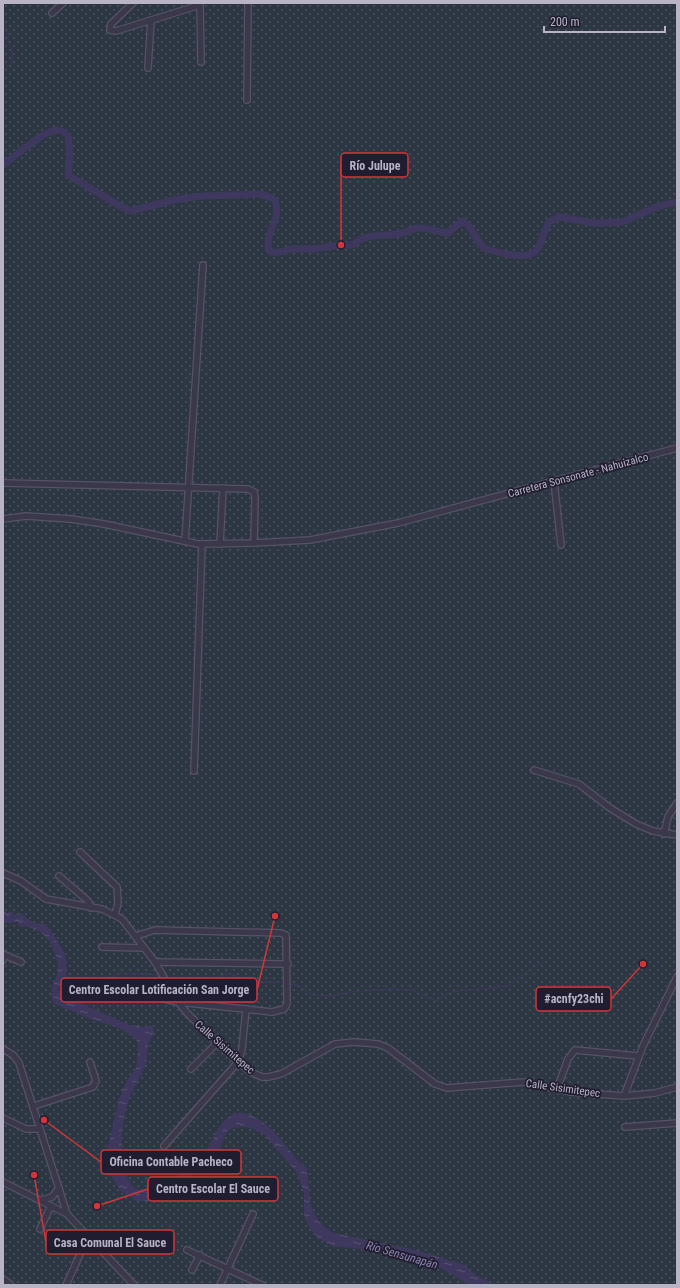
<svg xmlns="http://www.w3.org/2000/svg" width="680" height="1288" viewBox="0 0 680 1288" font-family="'Roboto Condensed',sans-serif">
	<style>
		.park { fill: url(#park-dots) }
		.water { fill: url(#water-ripples) }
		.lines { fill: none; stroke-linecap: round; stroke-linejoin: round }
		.stream { stroke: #3f385e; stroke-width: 1 }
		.river { stroke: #3f385e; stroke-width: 7 }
		.minor-casing { stroke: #575366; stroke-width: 8 }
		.minor { stroke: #3c384b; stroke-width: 5.5 }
		.labels { text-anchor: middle; stroke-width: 3.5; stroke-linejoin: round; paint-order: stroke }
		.street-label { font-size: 11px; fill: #b8b4c6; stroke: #211d30 }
		.water-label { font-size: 12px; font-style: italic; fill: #8d85b1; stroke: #211d30 }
		.leader { fill: none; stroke: #d33638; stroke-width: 1.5 }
		.callout-dot { fill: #d33638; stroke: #211d30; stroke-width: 1.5 }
		.callout { fill: #211d30; stroke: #d33638; stroke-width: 1.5 }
		.callout-label { font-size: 12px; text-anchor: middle; font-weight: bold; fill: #b8b4c6 }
	</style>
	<defs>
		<pattern id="park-dots" width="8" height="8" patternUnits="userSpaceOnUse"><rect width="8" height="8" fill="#2d3643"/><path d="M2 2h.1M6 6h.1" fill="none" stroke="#49515d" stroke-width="1.8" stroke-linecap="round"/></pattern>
		<pattern id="water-ripples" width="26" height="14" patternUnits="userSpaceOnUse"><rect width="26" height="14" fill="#3f385e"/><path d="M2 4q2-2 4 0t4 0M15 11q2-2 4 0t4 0" fill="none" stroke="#595274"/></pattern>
	</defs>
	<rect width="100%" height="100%" fill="#29253a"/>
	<rect class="park" x="3" y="3" width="674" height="1282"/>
	<path class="water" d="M3,911l4,2 4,-2 3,4h4l1,-2h2l12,10 13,1 17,26 4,13 -2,18 -6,5 -1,4 10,8 62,27 12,2 10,-1c6,9 -2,11 -4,19 -1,6 0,12 -2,18 -4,12 -11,22 -16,34 -9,20 -15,75 5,91 2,1 6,2 8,3 21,-9 42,-16 58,-33 9,-11 14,-29 25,-39 24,-23 61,26 73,44l5,1 3,5c3,28 0,48 26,64l83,17 48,15 10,9 21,11h-25l-35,-20 -18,-6 -25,-7 -60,-6 -14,-8 -9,-11 -5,-13v-22l-7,-19 -32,-38 -19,-9c-6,2 -13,1 -18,5 -4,4 -5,14 -10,20 -7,9 -20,16 -27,26l-41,24h-14l-16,-11 -12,-19 -2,-16 13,-56 8,-19 9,-12 2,-18 -1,-9 -3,-4 -15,-9 -28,-9 -38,-16c-6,-19 6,-22 5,-37 -2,-22 -17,-41 -39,-40l-2,-4 -14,1z"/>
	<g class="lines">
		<g class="stream">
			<path d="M3,25l5,5v11l4,9 1,7 -3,7 -7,6"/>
			<path d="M65,978l15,4 27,-3 13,-6 31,1 9,3"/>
			<path d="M168,979l18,5 14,-5 20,-2 7,-4 23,8 34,2"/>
			<path d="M291,984l7,1 14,10 20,1 19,-4 41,-3 21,1 23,11 14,-9 59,-6 17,-14 16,-9"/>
		</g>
		<path class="river" d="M3,165c13,-9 40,-35 55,-35 4,0 7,3 10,6l2,17 -2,22 52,31 11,5 43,-11 28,-4 60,-2 13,6c7,24 -11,29 -6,51l6,2 17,-4h21l28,-4h12c13,-13 33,-8 50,-12 5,-1 9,-4 14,-5 6,-1 23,4 31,5l14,-12 6,4 15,23c14,4 44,14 54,2 4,-5 8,-21 12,-28l10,-5 35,6 28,-1 37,-16 18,-4"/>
		<defs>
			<g id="minor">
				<path d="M133,3l-22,21 -1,6 6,1 84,-26"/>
				<path d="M200,3l1,59"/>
				<path d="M52,13l11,-10"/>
				<path d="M148,68l3,-48"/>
				<path d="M247,100l1,-97"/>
				<path d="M554,481l7,64"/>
				<path d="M3,483l245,6 6,3 1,5 -1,46"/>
				<path d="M3,519l23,-3 45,3 33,5 94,20 56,-1 56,-3 88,-17 279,-75"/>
				<path d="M185,541l18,-276"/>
				<path d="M220,544l3,-56"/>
				<path d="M534,770l45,14 31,24 26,16 17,7 24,4"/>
				<path d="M194,771l8,-227"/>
				<path d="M664,834l4,-17 9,-14"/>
				<path d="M80,852l37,35 1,16 -3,12"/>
				<path d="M3,873l18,8 25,18 56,10 20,10 33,43 23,40 10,12 50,48 11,9 13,6h6l13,-3 54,-30 19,-2 24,2 10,4 47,36 12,4 77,-6 47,10 53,4 31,-3 22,-6"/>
				<path d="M59,876l29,25 3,7"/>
				<path d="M102,947l42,1"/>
				<path d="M3,960l2,-5 16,7"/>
				<path d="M155,962l133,2"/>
				<path d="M119,989l59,13 94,10 12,-3 3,-5 -1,-69 -5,-2 -126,-3 -19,6"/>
				<path d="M3,1049l10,6 6,8 48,151"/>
				<path d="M191,1069l26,-26"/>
				<path d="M557,1089l11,-30 7,-9 63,6"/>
				<path d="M624,1096l19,-50 34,-69"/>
				<path d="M34,1106l59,-19 3,-6 -6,-19"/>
				<path d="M3,1118l23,11h14"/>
				<path d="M625,1127l52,-4"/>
				<path d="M164,1146l74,-84 4,-13 4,-40"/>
				<path d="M3,1182l64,32 67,71"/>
				<path d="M41,1200l11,-3 7,-9"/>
				<path d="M40,1229l11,-23"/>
				<path d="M187,1250l75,35"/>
				<path d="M192,1270l8,-15"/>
				<path d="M3,1279l8,6"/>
				<path d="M66,1285l17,-37 6,-9"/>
				<path d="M220,1285l33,-71"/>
			</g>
		</defs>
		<use href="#minor" class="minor-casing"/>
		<use href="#minor" class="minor"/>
	</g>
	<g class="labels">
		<g class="street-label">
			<text transform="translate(578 475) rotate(-15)" y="4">Carretera Sonsonate - Nahuizalco</text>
			<text transform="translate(225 1047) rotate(41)" y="4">Calle Sisimitepec</text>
			<text transform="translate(563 1088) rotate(8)" y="4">Calle Sisimitepec</text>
		</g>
		<g class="water-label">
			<text transform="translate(402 1255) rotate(16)" y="4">Río Sensunapán</text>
		</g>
	</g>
	<path class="leader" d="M341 245L341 165M275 916L257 990M643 964L611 999M44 1120L101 1162M97 1206L148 1189M34 1175L46 1242"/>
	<g class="callout-dot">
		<circle cx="341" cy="245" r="4"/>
		<circle cx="275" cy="916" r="4"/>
		<circle cx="643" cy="964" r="4"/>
		<circle cx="44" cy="1120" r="4"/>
		<circle cx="97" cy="1206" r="4"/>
		<circle cx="34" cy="1175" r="4"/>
	</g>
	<g class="callout">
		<rect x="341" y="153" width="67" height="24" rx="4"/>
		<rect x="61" y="978" width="196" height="24" rx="4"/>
		<rect x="536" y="987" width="75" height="24" rx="4"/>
		<rect x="101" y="1150" width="140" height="24" rx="4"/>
		<rect x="148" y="1177" width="130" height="24" rx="4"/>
		<rect x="46" y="1230" width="128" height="24" rx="4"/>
	</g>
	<g class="callout-label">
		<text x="375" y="170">Río Julupe</text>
		<text x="159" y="994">Centro Escolar Lotificación San Jorge</text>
		<text x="574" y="1003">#acnfy23chi</text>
		<text x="171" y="1166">Oficina Contable Pacheco</text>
		<text x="213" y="1193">Centro Escolar El Sauce</text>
		<text x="110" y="1247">Casa Comunal El Sauce</text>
	</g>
	<rect width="680" height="1288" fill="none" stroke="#b8b4c6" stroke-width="8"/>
	<path d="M544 26v6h121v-6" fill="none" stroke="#b8b4c6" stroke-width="2"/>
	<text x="550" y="26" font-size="12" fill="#b8b4c6" stroke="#211d30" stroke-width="3" paint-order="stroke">200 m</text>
</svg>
